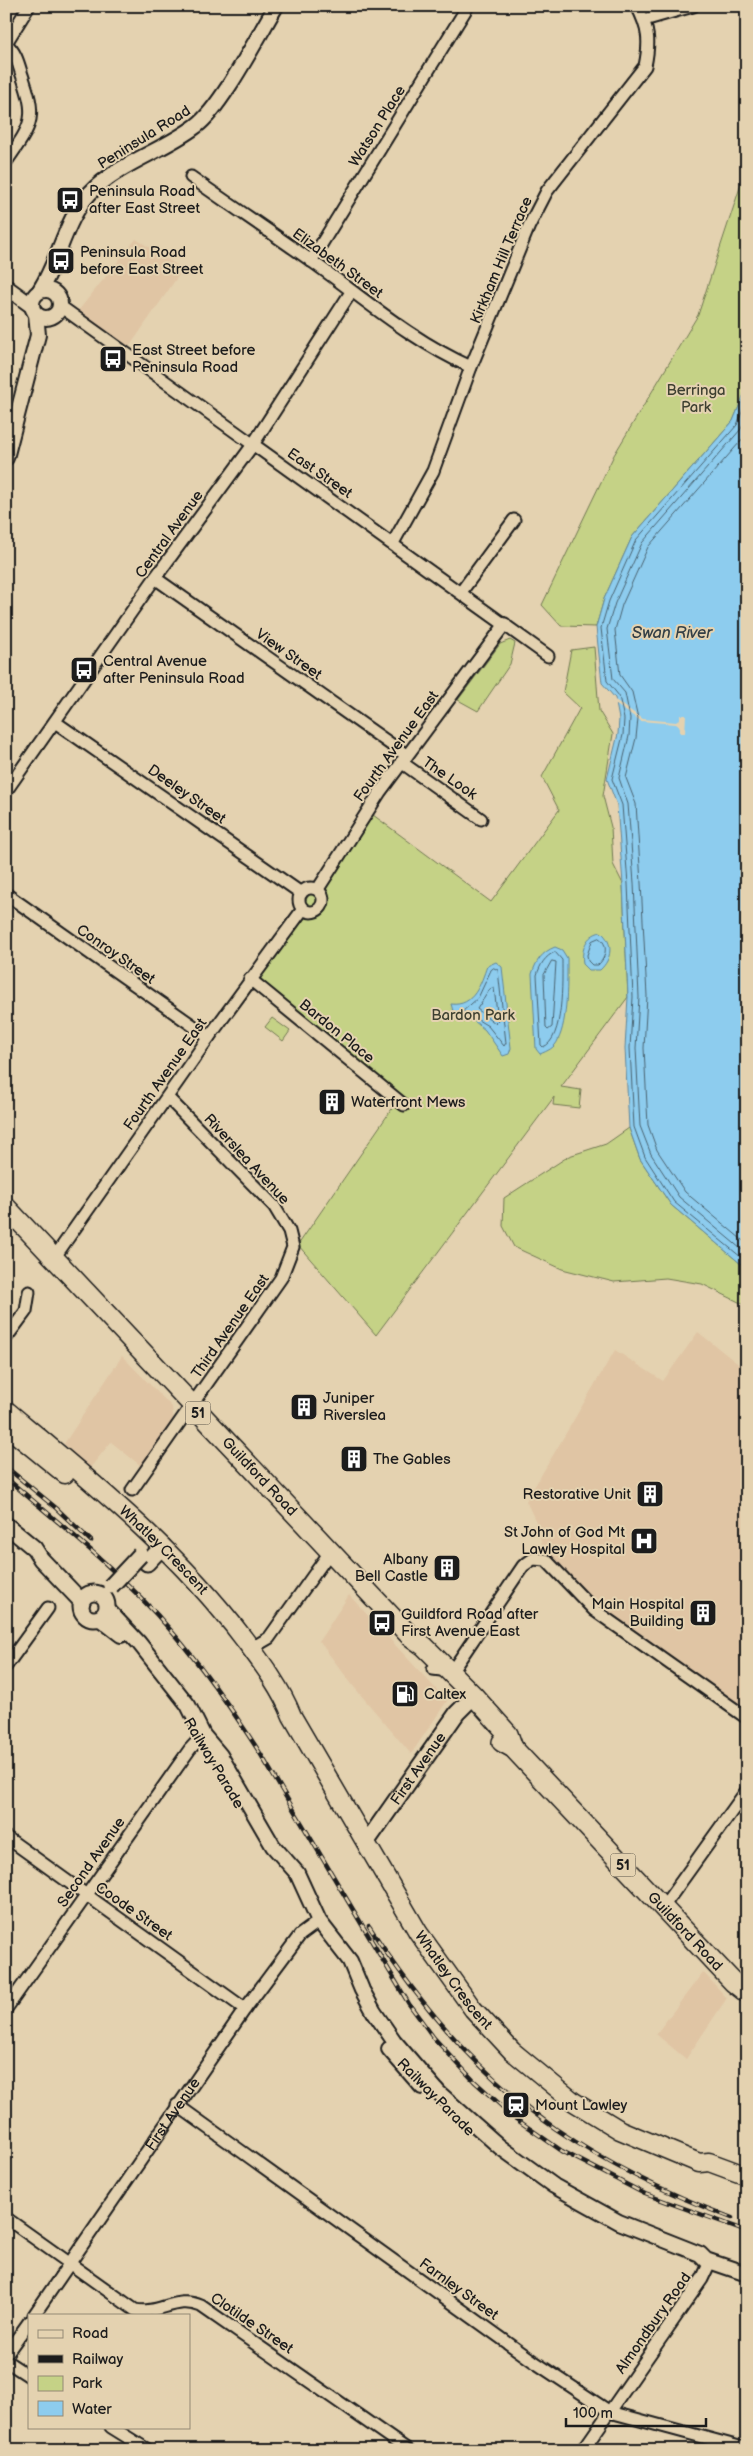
<svg xmlns="http://www.w3.org/2000/svg" width="753" height="2456" viewBox="0 0 753 2456" font-family="'Balsamiq Sans',sans-serif">
	<style>
		.built { fill: #e0c5a4 }
		.green { fill: #c5d286; stroke: #707751 }
		.water { fill: #8dccee; stroke: #60869a }
		.pier { fill: #e4d2b0 }
		.lines { fill: none; stroke-linecap: round; stroke-linejoin: round }
		.shore { stroke: #496270; stroke-width: 1 }
		.minor-casing { stroke: #1c1c1c; stroke-width: 15 }
		.tertiary-casing { stroke: #1c1c1c; stroke-width: 18 }
		.secondary-casing { stroke: #1c1c1c; stroke-width: 19 }
		.primary-casing { stroke: #1c1c1c; stroke-width: 21 }
		.trunk-casing { stroke: #1c1c1c; stroke-width: 22 }
		.minor { stroke: #e4d2b0; stroke-width: 11 }
		.tertiary { stroke: #e4d2b0; stroke-width: 14 }
		.secondary { stroke: #e4d2b0; stroke-width: 15 }
		.primary { stroke: #e4d2b0; stroke-width: 18 }
		.trunk { stroke: #e4d2b0; stroke-width: 19 }
		.rail-casing { stroke: #1c1c1c; stroke-width: 4.5 }
		.rail { stroke: #e4d2b0; stroke-width: 2.5; stroke-dasharray: 8; stroke-linecap: butt }
		.secondary-bridge-casing { stroke: #1c1c1c; stroke-width: 19; stroke-linecap: butt }
		.secondary-bridge { stroke: #e4d2b0; stroke-width: 15 }
		.labels { text-anchor: middle; stroke-width: 4; stroke-linejoin: round; paint-order: stroke }
		.shield { fill: #e4d2b0; stroke: #585348; stroke-width: 1 }
		.shield-label { font-size: 14px; font-weight: bold; fill: #1c1c1c }
		.street-label { font-size: 15px; fill: #1c1c1c; stroke: #e4d2b0 }
		.poi-label { font-size: 15px; fill: #1c1c1c; stroke: #e4d2b0; text-anchor: start }
		.park-label { font-size: 15px; fill: #3e4031; stroke: #e4d2b0 }
		.water-label { font-size: 16px; font-style: italic; fill: #333f46; stroke: #e4d2b0 }
	</style>
	<rect width="100%" height="100%" fill="#e4d2b0"/>
	<filter id="ink" filterUnits="userSpaceOnUse"><feTurbulence type="fractalNoise" baseFrequency=".02" numOctaves="2"/><feDisplacementMap in="SourceGraphic" scale="10" xChannelSelector="R" yChannelSelector="G"/><feConvolveMatrix kernelMatrix="1 2 1 2 8 2 1 2 1" color-interpolation-filters="sRGB"/></filter>
	<g filter="url(#ink)">
		<g class="built">
			<path d="M136,239l47,30 -58,84 -51,-37z"/>
			<path d="M698,1332l49,39v355l-141,-108 -60,-58 -10,-38 -10,-21 89,-151 48,31z"/>
			<path d="M122,1356l50,51 3,23 -29,40 -35,-28 -21,26 -26,-24z"/>
			<path d="M349,1595l98,106 -36,53 -57,-67 -35,-46z"/>
			<path d="M703,1972l24,26 -41,61 -30,-25z"/>
		</g>
		<g class="green">
			<path d="M747,166v221l-14,34 -101,116 -28,62 -8,28 -35,-1 -19,-21 72,-150 84,-140z"/>
			<path d="M510,640l5,3 -5,21 -32,47 -20,-11 42,-56z"/>
			<path d="M594,647l5,64 14,23 -10,62 8,31 2,37 10,20 5,113 -67,90 20,3 -2,18 -26,-3 1,-8 -178,238 -78,-90 100,-145 -147,-124 118,-164 122,90 68,-92 -17,-33 38,-69 -17,-16 8,-42z"/>
			<path d="M272,1018l18,13 -7,10 -18,-14z"/>
			<path d="M629,1128l11,31 31,46 76,64v37l-45,-22 -36,-6 -52,4 -52,-13 -48,-22 -11,-21 1,-28 65,-42 37,-12z"/>
		</g>
		<g class="water">
			<path d="M747,387v882l-76,-64 -31,-46 -11,-31 -4,-80 3,-51 -5,-113 -6,-79 -10,-26 11,-45 1,-15 -4,-21 -13,-15 -6,-56 8,-28 28,-62 101,-116z"/>
			<path d="M601,932c13,11 11,27 -1,38h-11l-6,-6c-2,-15 3,-29 18,-32z"/>
			<path d="M555,947l7,3 5,8c0,22 1,63 -9,82 -3,8 -11,11 -18,14l-4,-5 -4,-75c4,-13 10,-22 23,-27z"/>
			<path d="M496,962l6,5 9,81 -2,6 -6,2 -18,-26 -11,-9 -21,-10 -2,-7c23,3 30,-21 36,-38z"/>
		</g>
		<path class="pier" d="M609,696l34,23 33,3 4,-3v-4h6l-1,18h-5v-6l-4,-3 -35,-3 -28,-18z"/>
		<g class="lines">
			<g class="shore">
				<path d="M747,399l-10,26 -101,115 -27,61 -8,27 6,53 12,15 5,23 -1,16 -11,44 10,26 6,79 5,113 -3,51 4,79 11,30 29,45 73,60"/>
				<path d="M747,416l-6,13 -99,114 -27,60 -8,26 6,50 12,14 5,25 -1,18 -10,42 9,26 6,79 5,114 -3,51 4,78 11,28 28,43 68,57"/>
				<path d="M747,434l-99,113 -26,58 -7,25 5,45 12,17 6,26 -2,20 -10,40 10,26 5,79 6,113 -3,52 4,77 9,25 28,42 62,52"/>
				<path d="M599,938c10,6 7,20 -1,27h-6l-4,-4 -1,-6 5,-14z"/>
				<path d="M555,952l7,8c0,20 2,80 -19,87l-2,-2 -4,-70c3,-10 8,-19 18,-23z"/>
				<path d="M552,961l4,1 -4,65 -4,3 -2,-2 -2,-53z"/>
				<path d="M494,968l4,2 8,73 -2,3 -16,-20 -25,-15 15,-13 13,-28z"/>
				<path d="M494,988l4,32 -3,3 -18,-14 13,-20z"/>
			</g>
			<defs>
				<g id="minor">
					<path d="M644,20l49,-14"/>
					<path d="M6,43l23,-37"/>
					<path d="M6,44c9,7 12,18 15,28 16,46 13,50 -15,90"/>
					<path d="M191,177c39,28 80,55 119,83 52,37 102,81 161,107"/>
					<path d="M311,261l157,-255"/>
					<path d="M60,306l488,350"/>
					<path d="M393,543l40,-72 38,-104 58,-141 18,-35 98,-125c5,-24 4,-37 -8,-60"/>
					<path d="M155,578l251,177"/>
					<path d="M461,592l53,-72"/>
					<path d="M55,722l246,171"/>
					<path d="M401,762l80,57"/>
					<path d="M6,791l149,-213 97,-132 99,-154"/>
					<circle cx="311" cy="900" r="12"/>
					<path d="M318,889l62,-97 125,-168"/>
					<path d="M6,894l203,143"/>
					<path d="M250,979l154,126"/>
					<path d="M54,1258l155,-221 94,-128"/>
					<path d="M6,1338l20,-27 3,-19"/>
					<path d="M132,1490l149,-212 12,-31 -4,-16 -15,-25 -106,-108"/>
					<path d="M247,1644l10,1 12,-7 61,-86"/>
					<path d="M6,1666l42,-58"/>
					<path d="M433,1669l16,2 5,-3 69,-102 10,-7 13,1 48,50 153,108"/>
					<path d="M6,1837l239,172"/>
					<path d="M663,1907l84,-117"/>
					<path d="M6,2009l184,-260 13,-14"/>
					<path d="M177,2105l356,256 77,51 137,37"/>
					<path d="M6,2218l129,92c24,5 42,-15 66,-4l207,144"/>
					<path id="s1" d="M34,2315l211,-306 55,-74 19,-14"/>
					<path d="M6,2354l23,-32"/>
					<path d="M6,2361l23,15"/>
					<path d="M111,2427l37,23"/>
					<path d="M583,2450l119,-171 8,-17"/>
				</g>
				<g id="tertiary">
					<path d="M6,287l26,19"/>
					<circle cx="46" cy="304" r="14"/>
					<path d="M40,290c20,-31 25,-71 50,-97 29,-30 73,-42 106,-67 25,-18 62,-90 80,-120"/>
					<path d="M6,458l32,-123 -2,-21"/>
					<path d="M107,1609l32,34 49,62 15,30 17,20 53,91 24,27 22,48 31,40 12,29 12,22 20,29 45,52 61,54 54,39 65,36 81,32 6,6 41,14"/>
					<path d="M99,1618l22,17"/>
					<path d="M389,2049l33,38"/>
				</g>
				<g id="secondary">
					<path d="M6,1525l28,23 7,11 41,43"/>
					<path d="M147,1563l16,-17"/>
					<circle cx="94" cy="1606" r="13"/>
					<path id="s2" d="M366,1843l91,-130 17,-17"/>
				</g>
				<g id="primary">
					<path id="s3" d="M6,1410c85,71 171,140 238,229 18,24 37,49 48,77l126,216 55,77 39,42 62,51 46,28 79,33 10,-1 38,14"/>
					<path d="M6,1426l59,48"/>
				</g>
				<g id="trunk">
					<path id="s4" d="M6,1207l404,429 14,10 50,50 34,38 5,14"/>
					<path id="s5" d="M502,1742l11,6 220,234 14,11"/>
				</g>
			</defs>
			<use href="#minor" class="minor-casing"/>
			<use href="#tertiary" class="tertiary-casing"/>
			<use href="#secondary" class="secondary-casing"/>
			<use href="#primary" class="primary-casing"/>
			<use href="#trunk" class="trunk-casing"/>
			<use href="#minor" class="minor"/>
			<use href="#tertiary" class="tertiary"/>
			<use href="#secondary" class="secondary"/>
			<use href="#primary" class="primary"/>
			<use href="#trunk" class="trunk"/>
			<defs>
				<g id="rail">
					<path d="M6,1467l50,41 35,33"/>
					<path d="M6,1478c58,49 118,97 167,155 32,37 60,78 87,120l149,251 25,34 40,43 42,38 46,32 83,43 102,37"/>
					<path d="M369,1926c49,77 112,150 187,203 54,37 115,66 176,89"/>
				</g>
			</defs>
			<use href="#rail" class="rail-casing"/>
			<use href="#rail" class="rail"/>
			<defs>
				<path id="secondary-bridge" d="M111,1586l29,-31"/>
			</defs>
			<use href="#secondary-bridge" class="secondary-bridge-casing"/>
			<use href="#secondary-bridge" class="secondary-bridge"/>
		</g>
	</g>
	<defs>
		<symbol id="bus-square" viewBox="-11 -11 22 22"><rect x="-9" y="-9" width="18" height="18" rx="4" fill="#1c1c1c" stroke="#e4d2b0"/><path d="M-5-6H5V4H4V6H2V4H-2V6H-4V4H-5ZM-3.5-4V0h7V-4ZM-3.5 1.2v1.5H-2V1.2ZM2 1.2v1.5H3.5V1.2Z" fill="#fff"/></symbol>
		<symbol id="building-square" viewBox="-11 -11 22 22"><rect x="-9" y="-9" width="18" height="18" rx="4" fill="#1c1c1c" stroke="#e4d2b0"/><path d="M-4-6H4V6H1V3H-1V6H-4ZM-2.5-4.3h1.7v1.8h-1.7ZM.8-4.3h1.7v1.8H.8ZM-2.5-1h1.7V.8h-1.7ZM.8-1h1.7V.8H.8Z" fill="#fff"/></symbol>
		<symbol id="hospital-square" viewBox="-11 -11 22 22"><rect x="-9" y="-9" width="18" height="18" rx="4" fill="#1c1c1c" stroke="#e4d2b0"/><path d="M-5-5h3v3.5h4V-5h3V5h-3V1.5h-4V5h-3Z" fill="#fff"/></symbol>
		<symbol id="fuel-square" viewBox="-11 -11 22 22"><rect x="-9" y="-9" width="18" height="18" rx="4" fill="#1c1c1c" stroke="#e4d2b0"/><path d="M-5.5-6h7V0h2V4h1.3V-2.5L3-4.5l.8-.8L6-3V5H2.5V1h-1V6h-7ZM-4.2-4.7v3.2H.2V-4.7Z" fill="#fff"/></symbol>
		<symbol id="station-square" viewBox="-11 -11 22 22"><rect x="-9" y="-9" width="18" height="18" rx="4" fill="#1c1c1c" stroke="#e4d2b0"/><path d="M-3-6H3Q5-6 5-4V2Q5 4 3 4L4.5 6H3L1.5 4h-3L-3 6H-4.5L-3 4Q-5 4-5 2V-4Q-5-6-3-6ZM-3.5-4v3h7v-3ZM-3.5 1v1.5H-2V1ZM2 1v1.5H3.5V1Z" fill="#fff"/></symbol>
	</defs>
	<g fill-rule="evenodd">
		<use href="#bus-square" x="54" y="184" width="32" height="32"/>
		<use href="#bus-square" x="45" y="245" width="32" height="32"/>
		<use href="#bus-square" x="97" y="343" width="32" height="32"/>
		<use href="#bus-square" x="68" y="654" width="32" height="32"/>
		<use href="#building-square" x="316" y="1086" width="32" height="32"/>
		<use href="#building-square" x="288" y="1391" width="32" height="32"/>
		<use href="#building-square" x="338" y="1443" width="32" height="32"/>
		<use href="#building-square" x="634" y="1478" width="32" height="32"/>
		<use href="#hospital-square" x="628" y="1525" width="32" height="32"/>
		<use href="#building-square" x="431" y="1552" width="32" height="32"/>
		<use href="#building-square" x="687" y="1597" width="32" height="32"/>
		<use href="#bus-square" x="366" y="1607" width="32" height="32"/>
		<use href="#fuel-square" x="389" y="1678" width="32" height="32"/>
		<use href="#station-square" x="500" y="2089" width="32" height="32"/>
	</g>
	<g class="labels">
		<g class="shield">
			<rect x="185.5" y="1401.5" width="25" height="23" rx="4"/>
			<rect x="610.5" y="1853.5" width="25" height="23" rx="4"/>
		</g>
		<g class="shield-label">
			<text x="198" y="1418">51</text>
			<text x="623" y="1870">51</text>
		</g>
		<g class="street-label">
			<text transform="translate(377 126) rotate(-58)" y="5">Watson Place</text>
			<text transform="translate(144 137) rotate(-32)" y="5">Peninsula Road</text>
			<text transform="translate(501 260) rotate(-67)" y="5">Kirkham Hill Terrace</text>
			<text transform="translate(338 263) rotate(36)" y="5">Elizabeth Street</text>
			<text transform="translate(320 473) rotate(35)" y="5">East Street</text>
			<text transform="translate(169 534) rotate(-54)" y="5">Central Avenue</text>
			<text transform="translate(289 654) rotate(35)" y="5">View Street</text>
			<text transform="translate(396 746) rotate(-54)" y="5">Fourth Avenue East</text>
			<text transform="translate(450 778) rotate(35)" y="5">The Look</text>
			<text transform="translate(187 794) rotate(35)" y="5">Deeley Street</text>
			<text transform="translate(116 954) rotate(35)" y="5">Conroy Street</text>
			<text transform="translate(337 1031) rotate(39)" y="5">Bardon Place</text>
			<text transform="translate(165 1074) rotate(-55)" y="5">Fourth Avenue East</text>
			<text transform="translate(247 1159) rotate(47)" y="5">Riverslea Avenue</text>
			<text transform="translate(230 1326) rotate(-55)" y="5">Third Avenue East</text>
			<text dy="5" stroke="none"><textPath href="#s4" startOffset="370">Guildford Road</textPath></text>
			<text dy="5" stroke="none"><textPath href="#s3" startOffset="211">Whatley Crescent</textPath></text>
			<text transform="translate(214 1763) rotate(59)" y="5">Railway Parade</text>
			<text dy="5" stroke="none"><textPath href="#s2" startOffset="91">First Avenue</textPath></text>
			<text transform="translate(91 1862) rotate(-55)" y="5">Second Avenue</text>
			<text transform="translate(134 1911) rotate(35)" y="5">Coode Street</text>
			<text dy="5" stroke="none"><textPath href="#s5" startOffset="264">Guildford Road</textPath></text>
			<text dy="5" stroke="none"><textPath href="#s3" startOffset="732">Whatley Crescent</textPath></text>
			<text transform="translate(436 2097) rotate(45)" y="5">Railway Parade</text>
			<text dy="5" stroke="none"><textPath href="#s1" startOffset="244">First Avenue</textPath></text>
			<text transform="translate(459 2289) rotate(36)" y="5">Farnley Street</text>
			<text transform="translate(252 2323) rotate(34)" y="5">Clotilde Street</text>
			<text transform="translate(653 2323) rotate(-55)" y="5">Almondbury Road</text>
		</g>
		<g class="poi-label">
			<text x="89" y="196">Peninsula Road<tspan x="89" dy="17">after East Street</tspan></text>
			<text x="80" y="257">Peninsula Road<tspan x="80" dy="17">before East Street</tspan></text>
			<text x="132" y="355">East Street before<tspan x="132" dy="17">Peninsula Road</tspan></text>
			<text x="103" y="666">Central Avenue<tspan x="103" dy="17">after Peninsula Road</tspan></text>
			<text x="351" y="1107">Waterfront Mews</text>
			<text x="323" y="1403">Juniper<tspan x="323" dy="17">Riverslea</tspan></text>
			<text x="373" y="1464">The Gables</text>
			<text x="631" y="1499" text-anchor="end">Restorative Unit</text>
			<text x="625" y="1537" text-anchor="end">St John of God Mt<tspan x="625" dy="17">Lawley Hospital</tspan></text>
			<text x="428" y="1564" text-anchor="end">Albany<tspan x="428" dy="17">Bell Castle</tspan></text>
			<text x="684" y="1609" text-anchor="end">Main Hospital<tspan x="684" dy="17">Building</tspan></text>
			<text x="401" y="1619">Guildford Road after<tspan x="401" dy="17">First Avenue East</tspan></text>
			<text x="424" y="1699">Caltex</text>
			<text x="535" y="2110">Mount Lawley</text>
		</g>
		<g class="park-label">
			<text x="696" y="395">Berringa<tspan x="696" dy="17">Park</tspan></text>
			<text x="473" y="1020">Bardon Park</text>
		</g>
		<g class="water-label">
			<text x="672" y="638">Swan River</text>
		</g>
	</g>
	<rect width="753" height="2456" fill="none" stroke="#e4d2b0" stroke-width="25"/>
	<rect x="12" y="12" width="728" height="2431" fill="none" stroke="#1c1c1c" stroke-width="2" filter="url(#ink)"/>
	<rect x="28" y="2314" width="162" height="115" fill="#e4d2b0" stroke="#948975"/>
	<rect x="38" y="2330" width="25" height="8" fill="#e4d2b0" stroke="#948975"/>
	<text x="72" y="2338" font-size="15" fill="#1c1c1c">Road</text>
	<rect x="38" y="2355" width="25" height="8" fill="#1c1c1c" stroke="#948975"/>
	<text x="72" y="2364" font-size="15" fill="#1c1c1c">Railway</text>
	<rect x="38" y="2376" width="25" height="15" fill="#c5d286" stroke="#948975"/>
	<text x="72" y="2388" font-size="15" fill="#1c1c1c">Park</text>
	<rect x="38" y="2401" width="25" height="15" fill="#8dccee" stroke="#948975"/>
	<text x="72" y="2414" font-size="15" fill="#1c1c1c">Water</text>
	<path d="M566 2418v8h140v-8" fill="none" stroke="#1c1c1c" stroke-width="2.5"/>
	<text x="573" y="2418" font-size="15" fill="#1c1c1c" stroke="#e4d2b0" stroke-width="4" paint-order="stroke">100 m</text>
</svg>
